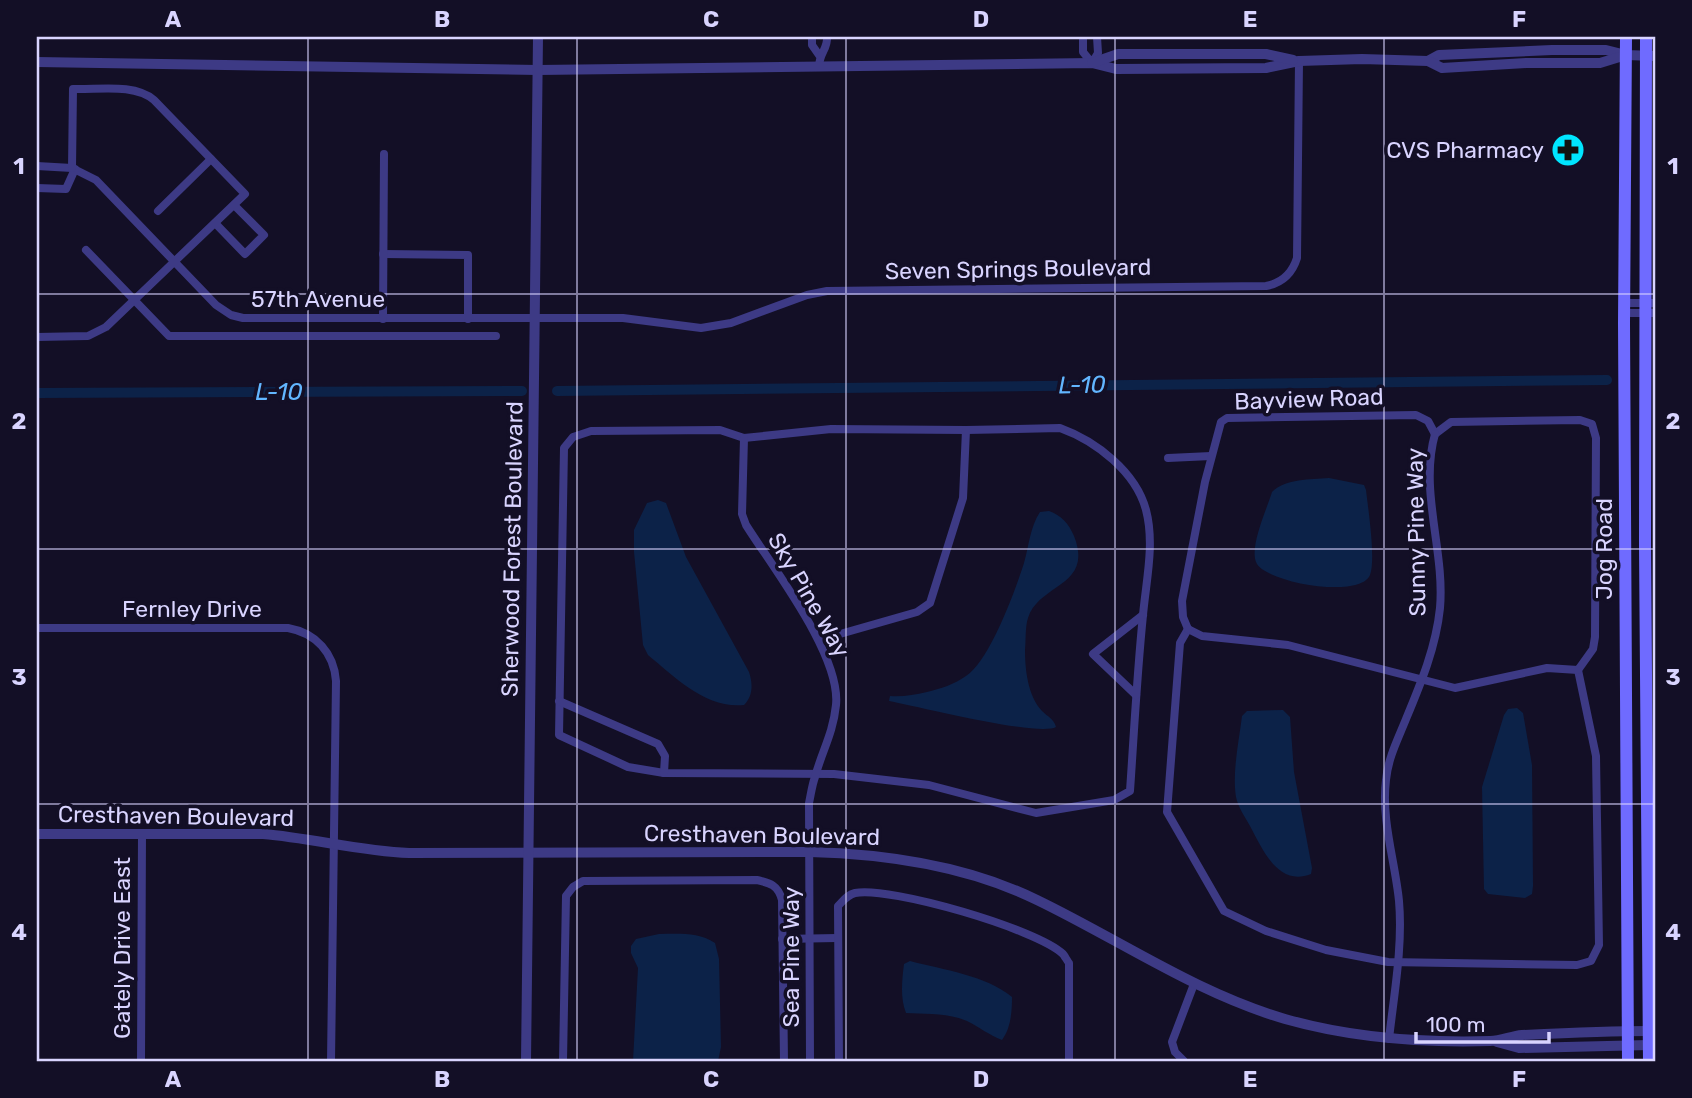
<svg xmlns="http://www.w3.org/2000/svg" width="1692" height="1098" viewBox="0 0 1692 1098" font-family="Rubik,sans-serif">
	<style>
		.water { fill: #0c2248 }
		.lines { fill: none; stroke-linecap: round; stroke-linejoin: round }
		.canal { stroke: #0c2248; stroke-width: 10 }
		.minor { stroke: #3d3a85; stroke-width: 8 }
		.tertiary { stroke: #3d3a85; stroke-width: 10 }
		.secondary { stroke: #6f6bff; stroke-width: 12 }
		.grid { fill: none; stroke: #d9d4ff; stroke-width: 2; stroke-opacity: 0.55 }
		.labels { text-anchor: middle; stroke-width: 7; stroke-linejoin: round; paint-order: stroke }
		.poi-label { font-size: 23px; fill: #d9d4ff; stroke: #130f26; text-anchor: end }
		.street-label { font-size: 23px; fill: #d9d4ff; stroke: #130f26 }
		.water-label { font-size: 24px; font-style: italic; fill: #62b6ff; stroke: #130f26 }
		.neatline { fill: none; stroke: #d9d4ff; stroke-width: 2.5 }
		.grid-label { font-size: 23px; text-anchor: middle; font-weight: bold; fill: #d9d4ff }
	</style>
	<rect width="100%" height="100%" fill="#130f26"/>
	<g class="water">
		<path d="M1329,478l35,7 2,5c2,18 10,69 4,85 -10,24 -101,8 -113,-11 -9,-15 10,-55 15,-72 14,-14 38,-12 57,-14z"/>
		<path d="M658,500l8,3 20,54 63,115c4,12 4,24 -5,33 -38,4 -68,-27 -96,-50l-5,-10 -9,-93v-22l13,-27z"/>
		<path d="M1049,511c12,4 20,13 25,25 20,51 -35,47 -46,82 -3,9 -2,23 -3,32 0,20 3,46 17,61 6,6 12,8 14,16 -18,10 -140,-21 -167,-26l1,-5c12,1 24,-1 37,-4 13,-3 28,-8 39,-16 24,-16 49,-85 58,-113 5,-17 6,-36 16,-51z"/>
		<path d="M1517,708l6,5 9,52 1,121 -1,8 -7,4 -37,-4 -4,-5 -2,-102 22,-72 4,-6z"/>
		<path d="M1283,710l7,7 4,55 18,96 -1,6c-33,13 -48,-24 -61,-48 -5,-9 -12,-19 -14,-29 -4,-25 3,-56 6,-81l5,-5z"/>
		<path d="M659,934c21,0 39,-2 56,9l4,16 2,88 -3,14h-85l5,-93 -7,-15v-7l5,-7z"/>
		<path d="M910,961c34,9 75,14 102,36 0,14 -1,31 -10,43 -13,-5 -23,-13 -35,-19 -18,-8 -42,-7 -61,-8 -6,-15 -4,-33 -2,-49z"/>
	</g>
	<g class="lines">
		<g class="canal">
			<path d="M557,391l1050,-11"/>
			<path d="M37,393l485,-2"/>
		</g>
		<g class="minor">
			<path d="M812,37v8l7,10"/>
			<path d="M1083,37v15l9,11 6,-10 -1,-16"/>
			<path d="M819,67c0,-14 9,-18 8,-30"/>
			<path d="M37,166l35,2 24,12 120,125 15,10 12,3h380l78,10 30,-5 76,-28 20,-4 439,-5c16,-3 26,-12 31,-28l2,-197"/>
			<path d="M37,188l29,1 9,-20"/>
			<path d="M158,211l53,-52"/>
			<path d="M215,223l30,31 19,-19 -30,-30"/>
			<path d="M86,250l83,86h327"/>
			<path d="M383,254l85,1v64"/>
			<path d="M1624,303h31"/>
			<path d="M1624,313h31"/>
			<path d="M383,319l1,-165"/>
			<path d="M37,337l51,-1 18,-9 139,-133 -91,-94c-20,-17 -56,-10 -81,-11l-1,79"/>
			<path d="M1060,428c36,13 76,44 86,82 9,34 0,71 -3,105 -6,59 -9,118 -13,176l-16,9 -78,13 -107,-28 -95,-11 -170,-1 -36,-6 -69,-32 5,-287 9,-11 18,-6 129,-1 24,8 87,-9 135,1z"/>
			<path d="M744,438l-2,76 4,11c27,43 95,130 90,180 -3,29 -14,46 -21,72 -3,8 -4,17 -6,26l1,258"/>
			<path d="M1168,458l43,-2"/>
			<path d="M37,628h251c28,5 46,25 48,53l-5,380"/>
			<path d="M1188,629l-8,14 -13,169 57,99 42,20 60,19 62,12 189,3 14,-4 8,-16 -3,-189 -18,-86"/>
			<path d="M1188,629l14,7 86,9 167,43 92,-20 31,2 15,-21 2,-12 1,-199 -4,-14 -12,-4 -129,2 -16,12"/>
			<path d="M1188,629l-5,-12 -1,-16 23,-119 16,-60 6,-4 189,-3 12,6 7,13"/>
			<path d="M819,640l98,-28 13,-9 33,-105 3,-68"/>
			<path d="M1136,695l-43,-41 50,-39"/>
			<path d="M559,701l99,43 7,12 -1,17"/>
			<path d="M782,939l55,-1"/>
			<path d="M1389,1039c5,-45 14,-93 10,-138 -4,-40 -18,-81 -13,-121 2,-22 12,-41 20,-61 15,-36 30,-72 34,-111 5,-58 -21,-117 -5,-174"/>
			<path d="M141,1061l1,-227"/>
			<path d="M563,1061l3,-165 7,-9 10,-6 174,-1c13,3 21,5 25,20l2,161"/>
			<path d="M839,1061l-1,-155c6,-6 9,-11 17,-13 35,-7 182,36 208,61 1,1 5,8 6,9v98"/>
			<path d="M1184,1061l-9,-9 -3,-10 22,-58"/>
		</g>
		<g class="tertiary">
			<path d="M1428,61l11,-6 113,-5h54l20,5 29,1"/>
			<path d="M37,62l501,8 554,-7 24,6 150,-1 33,-7 63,-2 66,2 14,7 84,-5h74l26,-8"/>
			<path d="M1092,63l26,-9h148l27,6"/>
			<path d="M37,834h226c49,4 96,17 146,19l401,-1c76,2 158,14 227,48 83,40 159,93 248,119 67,19 137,24 205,22 11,0 21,-5 32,-6 42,-2 85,-4 127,-4"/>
			<path d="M1497,1042l22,6 130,-3"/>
			<path d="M526,1061l12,-1024"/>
		</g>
		<g class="secondary">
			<path d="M1626,37l-2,286 4,738"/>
			<path d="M1646,37l-1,508 4,516"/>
		</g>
	</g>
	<path class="grid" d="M308,37v1024M577,37v1024M846,37v1024M1115,37v1024M1384,37v1024M37,294h1618M37,549h1618M37,804h1618"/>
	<defs>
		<symbol id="pharmacy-disc" viewBox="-11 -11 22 22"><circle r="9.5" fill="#00e5ff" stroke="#130f26"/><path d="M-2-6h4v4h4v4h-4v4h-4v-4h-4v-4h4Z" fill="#111"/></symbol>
	</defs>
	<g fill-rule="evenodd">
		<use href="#pharmacy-disc" x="1549" y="131" width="38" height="38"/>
	</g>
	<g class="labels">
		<g class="poi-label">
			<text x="1544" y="158">CVS Pharmacy</text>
		</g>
		<g class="street-label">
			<text transform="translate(1018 269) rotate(-1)" y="8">Seven Springs Boulevard</text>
			<text x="318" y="307">57th Avenue</text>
			<text transform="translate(1309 399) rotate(-2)" y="8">Bayview Road</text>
			<text transform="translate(1416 532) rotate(-91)" y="8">Sunny Pine Way</text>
			<text transform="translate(512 549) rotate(-89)" y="8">Sherwood Forest Boulevard</text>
			<text transform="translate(1604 549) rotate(-90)" y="8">Jog Road</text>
			<text transform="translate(809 595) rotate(60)" y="8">Sky Pine Way</text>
			<text x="192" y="617">Fernley Drive</text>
			<text transform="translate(176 816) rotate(1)" y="8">Cresthaven Boulevard</text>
			<text transform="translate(762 835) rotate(1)" y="8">Cresthaven Boulevard</text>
			<text transform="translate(122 948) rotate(-90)" y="8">Gately Drive East</text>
			<text transform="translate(791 957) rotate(-90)" y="8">Sea Pine Way</text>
		</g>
		<g class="water-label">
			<text transform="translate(1082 385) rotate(-1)" y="8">L-10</text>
			<text x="279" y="400">L-10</text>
		</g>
	</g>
	<rect width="1692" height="1098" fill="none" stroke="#130f26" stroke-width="77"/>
	<path d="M1416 1032v10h133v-10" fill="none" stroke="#d9d4ff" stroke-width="3.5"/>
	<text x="1426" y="1032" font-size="21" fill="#d9d4ff" stroke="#130f26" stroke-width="5" paint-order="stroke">100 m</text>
	<rect x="38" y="38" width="1616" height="1022" class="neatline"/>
	<g class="grid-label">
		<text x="173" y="27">A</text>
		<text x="442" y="27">B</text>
		<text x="711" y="27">C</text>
		<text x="981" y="27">D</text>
		<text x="1250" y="27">E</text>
		<text x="1519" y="27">F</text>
		<text x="19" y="174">1</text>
		<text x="1673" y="174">1</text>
		<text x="19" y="429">2</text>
		<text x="1673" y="429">2</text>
		<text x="19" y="685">3</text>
		<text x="1673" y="685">3</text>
		<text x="19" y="940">4</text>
		<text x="1673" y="940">4</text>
		<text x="173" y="1087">A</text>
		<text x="442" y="1087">B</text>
		<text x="711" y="1087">C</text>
		<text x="981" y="1087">D</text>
		<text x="1250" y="1087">E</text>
		<text x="1519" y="1087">F</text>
	</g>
</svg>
